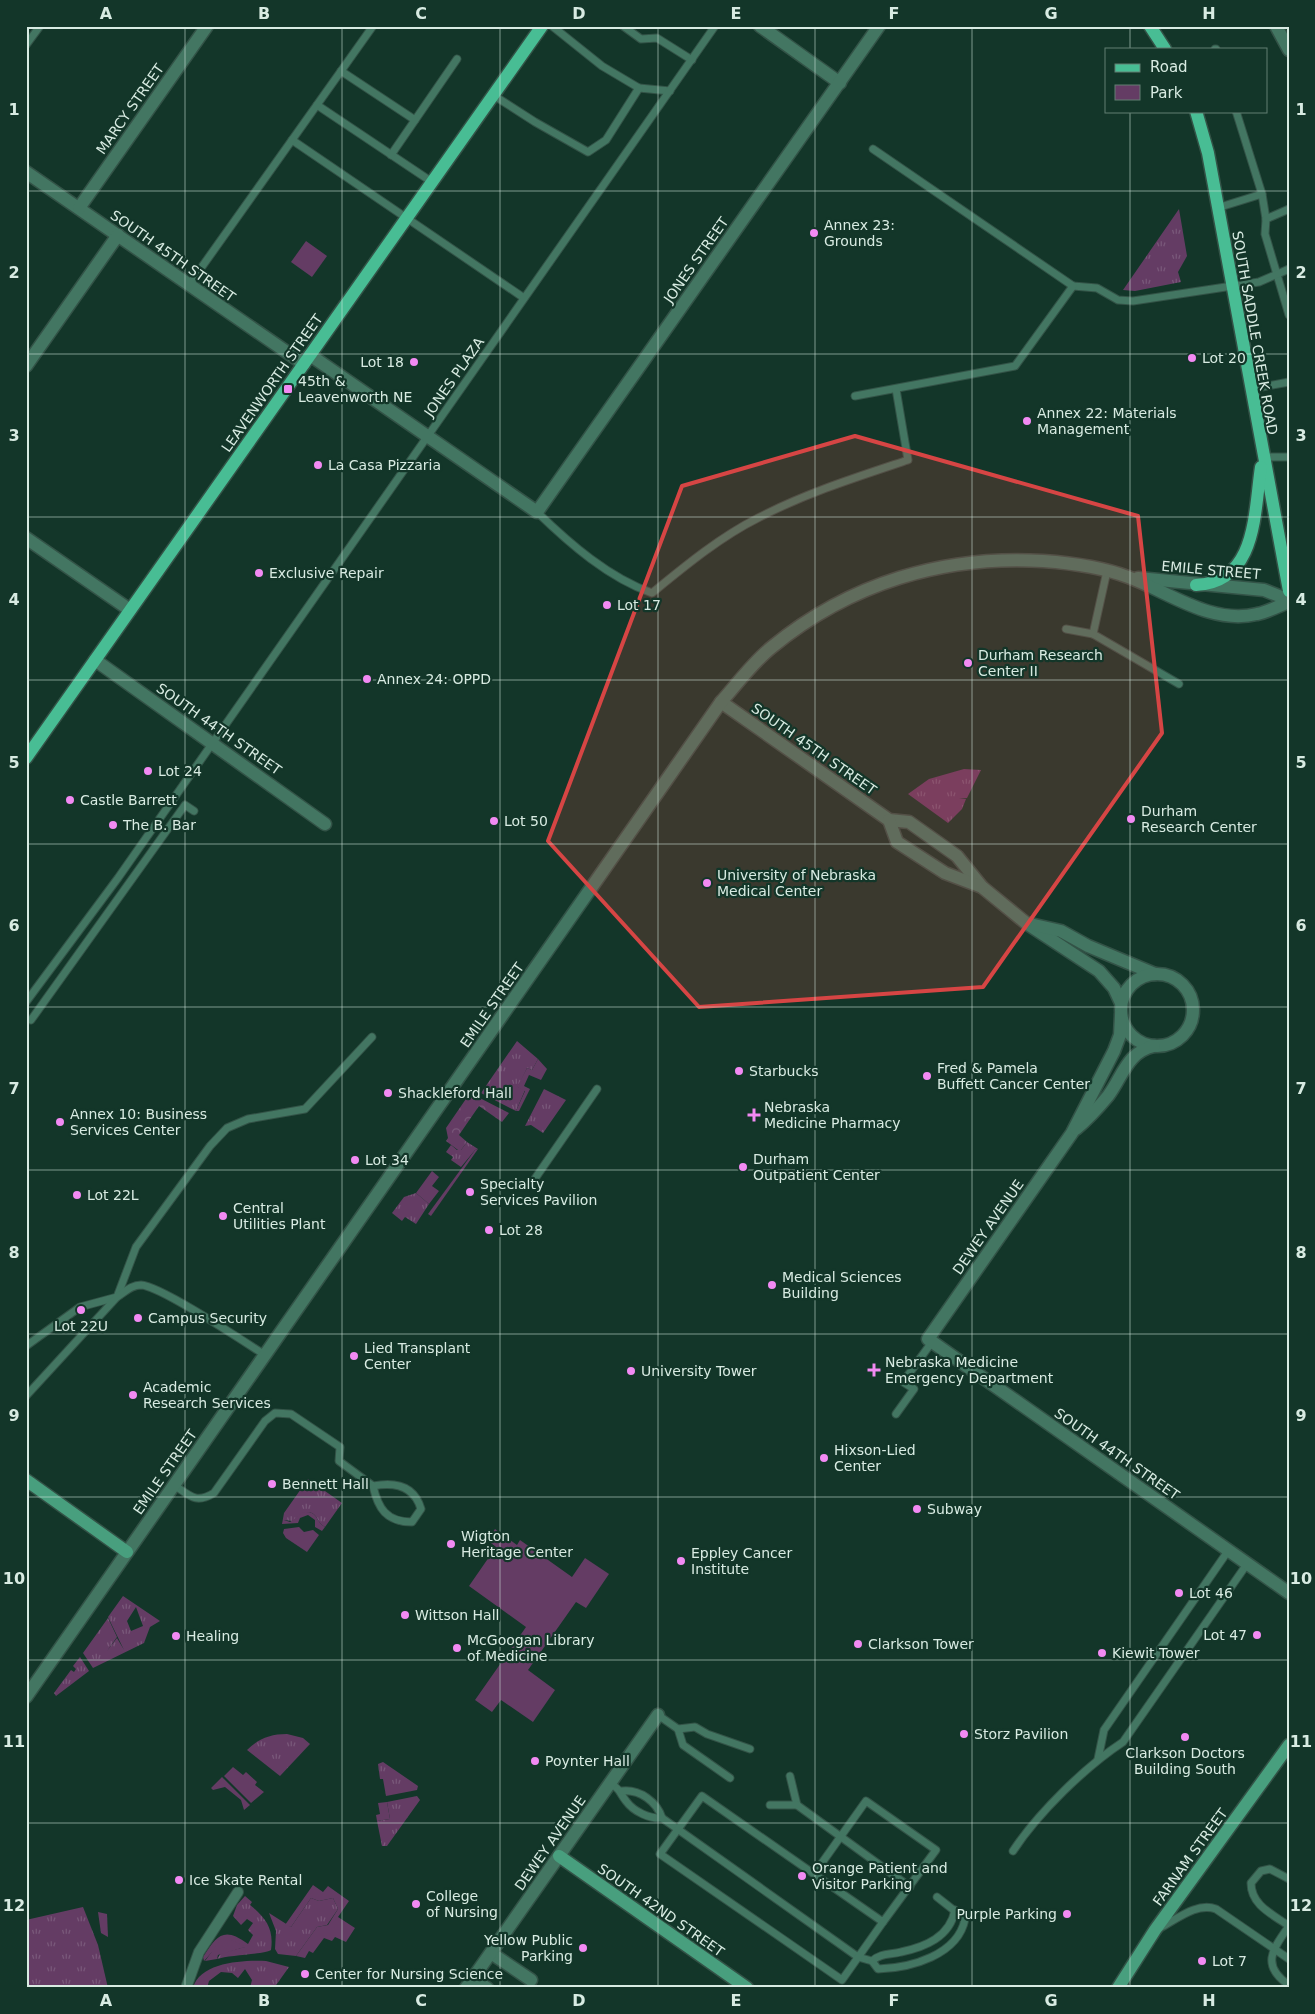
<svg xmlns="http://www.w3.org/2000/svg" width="1315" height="2014" viewBox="0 0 1315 2014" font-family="'DejaVu Sans',sans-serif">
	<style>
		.grass { fill: url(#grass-tufts); fill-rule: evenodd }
		.forest { fill: url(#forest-crowns) }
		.green { fill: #643c64 }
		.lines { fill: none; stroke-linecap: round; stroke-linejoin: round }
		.service-casing { stroke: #335347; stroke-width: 9 }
		.pedestrian-casing { stroke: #335347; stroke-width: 12 }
		.minor-casing { stroke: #335347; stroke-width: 15 }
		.secondary-casing { stroke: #335347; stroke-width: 15 }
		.primary-casing { stroke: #335347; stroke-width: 15 }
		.service { stroke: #437662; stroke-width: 7 }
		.pedestrian { stroke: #437662; stroke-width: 10 }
		.minor { stroke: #437662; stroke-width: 12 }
		.secondary { stroke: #489f7e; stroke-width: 12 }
		.primary { stroke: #48bd94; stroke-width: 12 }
		.marked { fill: #d64544; fill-opacity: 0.2; stroke: #d64544; stroke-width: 4; stroke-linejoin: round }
		.grid { fill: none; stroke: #d8ebe2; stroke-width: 1; stroke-opacity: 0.55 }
		.poi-dot { fill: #f28af3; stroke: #133629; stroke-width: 2 }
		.labels { text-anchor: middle; stroke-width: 4.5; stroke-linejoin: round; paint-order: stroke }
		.street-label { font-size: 14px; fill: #d8ebe2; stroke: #133629 }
		.poi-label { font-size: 14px; fill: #d8ebe2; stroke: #133629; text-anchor: start }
		.neatline { fill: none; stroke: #d8ebe2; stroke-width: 2 }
		.grid-label { font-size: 16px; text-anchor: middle; font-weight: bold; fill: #d8ebe2 }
	</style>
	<defs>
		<pattern id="grass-tufts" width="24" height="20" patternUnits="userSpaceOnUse" patternTransform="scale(1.25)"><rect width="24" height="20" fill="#643c64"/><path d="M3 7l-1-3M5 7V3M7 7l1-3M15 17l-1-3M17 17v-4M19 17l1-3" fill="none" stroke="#79587a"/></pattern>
		<pattern id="forest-crowns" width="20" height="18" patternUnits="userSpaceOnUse" patternTransform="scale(1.25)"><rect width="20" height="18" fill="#643c64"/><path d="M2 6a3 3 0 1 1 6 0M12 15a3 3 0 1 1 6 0" fill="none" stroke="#79587a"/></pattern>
	</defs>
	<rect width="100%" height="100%" fill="#133629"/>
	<g class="grass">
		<path d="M1179,209l8,47 -9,16 3,10 -46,9 -12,-1z"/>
		<path d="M964,769l17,1 -14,28 -8,1h7l-4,10 -14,14 -40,-29 21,-15z"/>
		<path d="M517,1041l21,18 -6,11 -5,-2 -9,19 7,3 -9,21 -35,-18z"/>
		<path d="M544,1089l22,11 -23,33 -12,-8 -6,1z"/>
		<path d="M467,1142l11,7 -3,1 -14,17 -10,-7 2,-3 -7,-5 5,-7 6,5h4z"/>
		<path d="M416,1193l13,11 -13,20 -11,-7 -3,4 -10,-8 12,-16z"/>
		<path d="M308,1479l34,24 -17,24c-8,-4 -7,-13 -16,-15l-17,9 -8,-1v-7z"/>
		<path d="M123,1596l37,25 -10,6 -6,16 -51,25 -10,-15 25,-35 9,19 -10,14 10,-13 7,12 -16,-33zM136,1607l7,19 -12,5 -4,-10z"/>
		<path d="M80,1657l9,14 -33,25 -2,-3 17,-23 3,2 2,-3 -3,-3z"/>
		<path d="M287,1734l16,4 7,6 -30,32 -33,-26c11,-11 23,-16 40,-16z"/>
		<path d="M383,1762l35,24 -1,4 -31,6 -3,-17h-3l-2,-15z"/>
		<path d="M417,1796l3,4 -33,46h-5l-5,-25 13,-2 -3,-17z"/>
		<path d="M245,1896l7,6 -2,3c16,13 24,24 21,45 -4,4 -43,5 -54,9l4,-6 24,-6 -33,5 -8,9 -1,-4c14,-22 21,-31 45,-13l5,-9 -5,-5 5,-7 -6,-4 -6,6 -8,-9 4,-11z"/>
		<path d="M311,1898l8,3 14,-3 5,11 -11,16 -10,2 -21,29 -18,-2 -3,-5 1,-18 -7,-18 22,14z"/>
		<path d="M83,1907l15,38 10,43h-82v-68z"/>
		<path d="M98,1912l9,2 1,23 -7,-4z"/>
		<path d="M266,1961l23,6 -15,21h-24l2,-8 -7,-11 -7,9 -6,-5 -11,-1 -12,9 -2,7h-14c7,-26 51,-28 73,-27z"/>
	</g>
	<path class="forest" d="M470,1093l39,20 -7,9 -23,-16 -20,29 8,7 -6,8h-3l-12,-9 2,-3 -2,-10z"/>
	<g class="green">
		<path d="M306,241l21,15 -15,21 -21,-15z"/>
		<path d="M538,1059l9,10 -6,11 -12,-5 -5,11 6,3 -11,22h-3l9,-20 -8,-4 10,-19 5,2z"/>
		<path d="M478,1149l-47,67 -3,-2 47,-64z"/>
		<path d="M432,1171l7,6 -7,9 7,5 -10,13 -13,-11z"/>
		<path d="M309,1512c9,2 8,11 16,15l-3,4 -7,-4v-7l-7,-5 -8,3 -2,5 -16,1 2,-11v7l6,2 12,-9z"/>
		<path d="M299,1527l5,5 9,-2 6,5 -12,17 -21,-14 -3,-5 1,-4z"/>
		<path d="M495,1529l22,16 3,-5 52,37 13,-19 24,16 -23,34 -10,-6 -48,68 27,20 -22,32 -32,-22 -9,12 -17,-12 51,-73 -57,-41 27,-39 -9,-7z"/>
		<path d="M233,1767l10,8 3,-3 11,10 -2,3 9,7 -13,11 -27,-27z"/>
		<path d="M222,1777l28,28 -6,5 -3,-10 -16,-13 -12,3 -2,-2z"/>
		<path d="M387,1802l3,17 -13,2 -1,-6 4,-1 -2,-11z"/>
		<path d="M313,1885l10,7 5,-6 21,15 -11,16 17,11 -9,14 -11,-5 -3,4 -8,-3 -11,15 -4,-2 -4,7 -9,-2 21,-29 11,-2 10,-16 -5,-11 -14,3 -8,-3 -20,29 -6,-2z"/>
		<path d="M221,1939h9l15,8 -27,8 -1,4 -12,2z"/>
	</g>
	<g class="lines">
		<defs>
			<g id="service">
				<path d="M623,26l18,13 16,-1 35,22"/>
				<path d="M26,45l14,-19"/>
				<path d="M1215,49h1"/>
				<path d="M341,71l74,49"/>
				<path d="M639,88l31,3"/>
				<path d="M493,95l42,27 53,30 18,-12 33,-52 -37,-22 -50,-40"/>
				<path d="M317,105l115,77"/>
				<path d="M1236,111l26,83 4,25"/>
				<path d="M292,140l232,158"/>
				<path d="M391,155l66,-96"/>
				<path d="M1217,208l45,-14"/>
				<path d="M1289,209l-23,10 -1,15 24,81"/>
				<path d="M189,285l184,-259"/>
				<path d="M1073,286l24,2 21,12 15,1 126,-19 30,-13"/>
				<path d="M1251,389l38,-7"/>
				<path d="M855,396l160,-30 58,-80 -200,-137"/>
				<path d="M1263,457h26"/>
				<path d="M537,512c33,32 72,66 115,81 33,-27 68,-56 106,-75 48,-25 99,-41 150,-58l-12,-71"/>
				<path d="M1107,571l-14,63 86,50"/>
				<path d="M1066,629l27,5"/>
				<path d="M26,1002l92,-124 597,-852"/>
				<path d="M31,1020l154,-215 9,6"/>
				<path d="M534,1180l63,-91"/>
				<path d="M26,1346l54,-39 37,-10 19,-50 74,-101 17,-18 21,-9 57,-10 67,-72"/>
				<path d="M26,1396l91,-99c8,-5 14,-12 24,-12 20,1 102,56 124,70"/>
				<path d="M896,1414l18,-25 -11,-7 29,-40"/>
				<path d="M174,1485c16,11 22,19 40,8l51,-72 10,-8 16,1 49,33 -1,14 34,25c5,22 13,36 39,36l9,-13c-7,-24 -27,-27 -48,-23"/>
				<path d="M658,1715l20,14 5,16 47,33"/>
				<path d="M678,1729l17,-2 12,7 43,15"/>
				<path d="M1098,1759l6,-29 124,-179"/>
				<path d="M790,1776l7,29"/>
				<path d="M610,1783c11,7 9,9 16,18 8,11 24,18 36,17l196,139 14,4 6,8c33,-1 80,-14 87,-50l-28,-22"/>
				<path d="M622,1791c18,-2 35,11 40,27"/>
				<path d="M866,1801l70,49 -53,72 -69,-48z"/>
				<path d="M770,1805h27l113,82"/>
				<path d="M1013,1851c25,-38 72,-84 110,-109l124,-178"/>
				<path d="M814,1874l-112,-78 -42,58 182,126 41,-58"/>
				<path d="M1289,1879l-19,-10 -9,2 -10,12c0,22 21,31 38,43"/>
				<path d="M1289,1926c-16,23 -29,39 0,59"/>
				<path d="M1160,1928c17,-9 37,-26 56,-19l73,50"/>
				<path d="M872,1961c9,-8 17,-6 29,-9 24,-5 49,-15 54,-42"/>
			</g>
			<path id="pedestrian" d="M186,1988l13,-36 39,-60"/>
			<g id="minor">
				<path d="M760,26l80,57"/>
				<path d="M1276,26l13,24"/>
				<path d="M26,172l278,192"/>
				<path d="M79,208l128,-182"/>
				<path d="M310,355l227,157 342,-486"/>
				<path d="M26,366l92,-131"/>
				<path d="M26,538l104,72"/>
				<path d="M1138,578l126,12 25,10"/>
				<path d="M95,660l230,164"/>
				<path d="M721,702l168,118 20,2 48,34 25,31 44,36 73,48 15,17 7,15"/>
				<path d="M889,820l8,22 48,31 37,14"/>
				<path d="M1030,924l31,7 27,15 67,28"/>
				<circle cx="1157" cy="1010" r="36"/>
				<path d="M1121,1015l-1,20 -6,16 -42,82 -144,206 361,254"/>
				<path d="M1076,1129c12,-10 22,-21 32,-33 15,-20 19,-44 46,-50"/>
				<path d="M26,1697l695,-995c17,-19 32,-40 51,-55 78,-64 172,-92 271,-86 28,2 59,6 85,16 41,15 83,48 129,37 11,-2 21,-8 32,-12"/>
				<path d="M491,1953l40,27"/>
				<path d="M473,1979l14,9"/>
				<path d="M466,1988l192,-273"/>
			</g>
			<g id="secondary">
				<path d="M26,1480l101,72"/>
				<path d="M559,1856l188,132"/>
				<path d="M1118,1988l37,-58 134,-185"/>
			</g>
			<g id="primary">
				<path d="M1150,26l15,23"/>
				<path d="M1196,111l12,42 81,438"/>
				<path d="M1196,585c61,-3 58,-72 65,-118"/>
				<path d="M26,758l516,-732"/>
			</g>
		</defs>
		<use href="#service" class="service-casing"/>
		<use href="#pedestrian" class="pedestrian-casing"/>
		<use href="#minor" class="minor-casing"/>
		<use href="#secondary" class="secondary-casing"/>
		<use href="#primary" class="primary-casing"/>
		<use href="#service" class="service"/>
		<use href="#pedestrian" class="pedestrian"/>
		<use href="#minor" class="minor"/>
		<use href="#secondary" class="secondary"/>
		<use href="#primary" class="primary"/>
	</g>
	<path class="marked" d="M855,436l283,80 24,217 -179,254 -284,20 -151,-166 134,-355z"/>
	<path class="grid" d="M185,26v1962M342,26v1962M500,26v1962M658,26v1962M815,26v1962M972,26v1962M1130,26v23M1130,111v1877M26,191h1263M26,354h1263M26,517h1263M26,680h1263M26,844h1263M26,1007h1263M26,1170h1263M26,1334h1263M26,1497h1263M26,1660h1263M26,1823h1263"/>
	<g class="poi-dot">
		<circle cx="814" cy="233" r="5"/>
		<circle cx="1192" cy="358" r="5"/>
		<circle cx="414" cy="362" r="5"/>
		<rect x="283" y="384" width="10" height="10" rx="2.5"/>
		<circle cx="1027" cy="421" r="5"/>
		<circle cx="318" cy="465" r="5"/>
		<circle cx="259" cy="573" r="5"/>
		<circle cx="607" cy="605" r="5"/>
		<circle cx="968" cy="663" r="5"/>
		<circle cx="367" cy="679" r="5"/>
		<circle cx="148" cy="771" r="5"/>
		<circle cx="70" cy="800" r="5"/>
		<circle cx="1131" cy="819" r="5"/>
		<circle cx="494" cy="821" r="5"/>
		<circle cx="113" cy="825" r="5"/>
		<circle cx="707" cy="883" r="5"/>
		<circle cx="739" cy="1071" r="5"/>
		<circle cx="927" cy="1076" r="5"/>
		<circle cx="388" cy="1093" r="5"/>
		<path d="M751.5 1107.5h5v5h5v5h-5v5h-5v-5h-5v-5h5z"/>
		<circle cx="60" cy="1122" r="5"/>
		<circle cx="355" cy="1160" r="5"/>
		<circle cx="743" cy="1167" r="5"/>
		<circle cx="470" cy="1192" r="5"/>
		<circle cx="77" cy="1195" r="5"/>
		<circle cx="223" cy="1216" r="5"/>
		<circle cx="489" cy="1230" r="5"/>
		<circle cx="772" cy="1285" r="5"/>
		<circle cx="81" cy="1310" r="5"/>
		<circle cx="138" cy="1318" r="5"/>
		<circle cx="354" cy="1356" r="5"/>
		<path d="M871.5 1362.5h5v5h5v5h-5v5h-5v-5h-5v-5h5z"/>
		<circle cx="631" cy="1371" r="5"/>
		<circle cx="133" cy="1395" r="5"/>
		<circle cx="824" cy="1458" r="5"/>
		<circle cx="272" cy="1484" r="5"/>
		<circle cx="917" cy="1509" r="5"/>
		<circle cx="451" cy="1544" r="5"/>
		<circle cx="681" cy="1561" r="5"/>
		<circle cx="1179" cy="1593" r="5"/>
		<circle cx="405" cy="1615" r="5"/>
		<circle cx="1257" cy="1635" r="5"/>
		<circle cx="176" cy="1636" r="5"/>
		<circle cx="858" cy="1644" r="5"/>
		<circle cx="457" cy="1648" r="5"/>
		<circle cx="1102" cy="1653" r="5"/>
		<circle cx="964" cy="1734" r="5"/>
		<circle cx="1185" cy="1737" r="5"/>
		<circle cx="535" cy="1761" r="5"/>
		<circle cx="802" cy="1876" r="5"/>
		<circle cx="179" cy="1880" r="5"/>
		<circle cx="416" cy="1904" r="5"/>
		<circle cx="1067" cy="1914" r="5"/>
		<circle cx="583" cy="1948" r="5"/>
		<circle cx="1202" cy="1961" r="5"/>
		<circle cx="305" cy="1974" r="5"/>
	</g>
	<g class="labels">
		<g class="street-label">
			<text transform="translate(130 109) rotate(-55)" y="5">MARCY STREET</text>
			<text transform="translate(173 256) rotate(35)" y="5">SOUTH 45TH STREET</text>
			<text transform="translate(696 260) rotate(-55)" y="5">JONES STREET</text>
			<text transform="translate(1255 333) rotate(80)" y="5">SOUTH SADDLE CREEK ROAD</text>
			<text transform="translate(454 377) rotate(-55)" y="5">JONES PLAZA</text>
			<text transform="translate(272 383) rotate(-55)" y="5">LEAVENWORTH STREET</text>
			<text transform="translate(1211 570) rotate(5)" y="5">EMILE STREET</text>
			<text transform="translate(219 729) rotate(35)" y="5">SOUTH 44TH STREET</text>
			<text transform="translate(814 749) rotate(35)" y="5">SOUTH 45TH STREET</text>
			<text transform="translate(492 1005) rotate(-55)" y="5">EMILE STREET</text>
			<text transform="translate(988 1227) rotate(-55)" y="5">DEWEY AVENUE</text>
			<text transform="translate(1117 1454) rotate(35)" y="5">SOUTH 44TH STREET</text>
			<text transform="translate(165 1472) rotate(-55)" y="5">EMILE STREET</text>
			<text transform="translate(550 1843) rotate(-55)" y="5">DEWEY AVENUE</text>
			<text transform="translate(1190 1857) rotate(-54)" y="5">FARNAM STREET</text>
			<text transform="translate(661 1910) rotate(35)" y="5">SOUTH 42ND STREET</text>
		</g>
		<g class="poi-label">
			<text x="824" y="230">Annex 23:<tspan x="824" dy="16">Grounds</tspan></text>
			<text x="1202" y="363">Lot 20</text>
			<text x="404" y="367" text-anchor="end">Lot 18</text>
			<text x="298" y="386">45th &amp;<tspan x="298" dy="16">Leavenworth NE</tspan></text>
			<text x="1037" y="418">Annex 22: Materials<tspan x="1037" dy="16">Management</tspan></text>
			<text x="328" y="470">La Casa Pizzaria</text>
			<text x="269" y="578">Exclusive Repair</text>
			<text x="617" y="610">Lot 17</text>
			<text x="978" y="660">Durham Research<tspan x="978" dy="16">Center II</tspan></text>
			<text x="377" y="684">Annex 24: OPPD</text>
			<text x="158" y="776">Lot 24</text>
			<text x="80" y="805">Castle Barrett</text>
			<text x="1141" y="816">Durham<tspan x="1141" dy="16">Research Center</tspan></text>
			<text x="504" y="826">Lot 50</text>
			<text x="123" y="830">The B. Bar</text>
			<text x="717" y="880">University of Nebraska<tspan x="717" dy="16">Medical Center</tspan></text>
			<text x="937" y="1073">Fred &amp; Pamela<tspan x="937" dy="16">Buffett Cancer Center</tspan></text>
			<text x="749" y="1076">Starbucks</text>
			<text x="398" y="1098">Shackleford Hall</text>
			<text x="764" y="1112">Nebraska<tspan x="764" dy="16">Medicine Pharmacy</tspan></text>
			<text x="70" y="1119">Annex 10: Business<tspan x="70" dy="16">Services Center</tspan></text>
			<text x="753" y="1164">Durham<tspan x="753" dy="16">Outpatient Center</tspan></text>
			<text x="365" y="1165">Lot 34</text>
			<text x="480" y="1189">Specialty<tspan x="480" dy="16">Services Pavilion</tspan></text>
			<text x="87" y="1200">Lot 22L</text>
			<text x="233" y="1213">Central<tspan x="233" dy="16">Utilities Plant</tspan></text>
			<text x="499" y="1235">Lot 28</text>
			<text x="782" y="1282">Medical Sciences<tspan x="782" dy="16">Building</tspan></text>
			<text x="148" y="1323">Campus Security</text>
			<text x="81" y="1331" text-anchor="middle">Lot 22U</text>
			<text x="364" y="1353">Lied Transplant<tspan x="364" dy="16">Center</tspan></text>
			<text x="885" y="1367">Nebraska Medicine<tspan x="885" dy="16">Emergency Department</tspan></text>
			<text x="641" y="1376">University Tower</text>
			<text x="143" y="1392">Academic<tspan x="143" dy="16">Research Services</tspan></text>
			<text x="834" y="1455">Hixson-Lied<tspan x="834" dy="16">Center</tspan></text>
			<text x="282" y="1489">Bennett Hall</text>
			<text x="927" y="1514">Subway</text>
			<text x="461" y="1541">Wigton<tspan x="461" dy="16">Heritage Center</tspan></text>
			<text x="691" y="1558">Eppley Cancer<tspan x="691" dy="16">Institute</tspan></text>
			<text x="1189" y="1598">Lot 46</text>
			<text x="415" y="1620">Wittson Hall</text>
			<text x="1247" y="1640" text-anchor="end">Lot 47</text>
			<text x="186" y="1641">Healing</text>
			<text x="467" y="1645">McGoogan Library<tspan x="467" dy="16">of Medicine</tspan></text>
			<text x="868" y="1649">Clarkson Tower</text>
			<text x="1112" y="1658">Kiewit Tower</text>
			<text x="974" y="1739">Storz Pavilion</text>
			<text x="1185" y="1758" text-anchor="middle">Clarkson Doctors<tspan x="1185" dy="16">Building South</tspan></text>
			<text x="545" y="1766">Poynter Hall</text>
			<text x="812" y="1873">Orange Patient and<tspan x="812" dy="16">Visitor Parking</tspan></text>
			<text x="189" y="1885">Ice Skate Rental</text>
			<text x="426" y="1901">College<tspan x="426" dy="16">of Nursing</tspan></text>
			<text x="1057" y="1919" text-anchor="end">Purple Parking</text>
			<text x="573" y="1945" text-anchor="end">Yellow Public<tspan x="573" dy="16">Parking</tspan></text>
			<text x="1212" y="1966">Lot 7</text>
			<text x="315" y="1979">Center for Nursing Science</text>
		</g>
	</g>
	<rect width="1315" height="2014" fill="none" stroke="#133629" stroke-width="55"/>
	<rect x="1105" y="48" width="162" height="65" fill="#133629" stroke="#627e73"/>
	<rect x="1115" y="64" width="25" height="8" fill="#48bd94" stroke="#627e73"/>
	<text x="1150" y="72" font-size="15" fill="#d8ebe2">Road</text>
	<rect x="1115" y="85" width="25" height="15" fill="#643c64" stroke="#627e73"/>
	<text x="1150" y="98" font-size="15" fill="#d8ebe2">Park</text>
	<rect x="28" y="28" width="1260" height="1958" class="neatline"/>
	<g class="grid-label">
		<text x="106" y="19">A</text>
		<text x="264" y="19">B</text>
		<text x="421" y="19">C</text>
		<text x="579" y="19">D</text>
		<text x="736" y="19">E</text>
		<text x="894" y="19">F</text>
		<text x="1051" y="19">G</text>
		<text x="1209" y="19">H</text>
		<text x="14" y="115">1</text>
		<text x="1301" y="115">1</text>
		<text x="14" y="278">2</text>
		<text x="1301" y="278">2</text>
		<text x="14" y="441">3</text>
		<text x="1301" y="441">3</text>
		<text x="14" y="605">4</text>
		<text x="1301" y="605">4</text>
		<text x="14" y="768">5</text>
		<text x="1301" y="768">5</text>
		<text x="14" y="931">6</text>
		<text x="1301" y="931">6</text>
		<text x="14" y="1094">7</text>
		<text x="1301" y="1094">7</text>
		<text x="14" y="1258">8</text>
		<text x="1301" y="1258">8</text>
		<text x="14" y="1421">9</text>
		<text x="1301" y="1421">9</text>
		<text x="14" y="1584">10</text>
		<text x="1301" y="1584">10</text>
		<text x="14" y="1747">11</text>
		<text x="1301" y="1747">11</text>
		<text x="14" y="1911">12</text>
		<text x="1301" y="1911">12</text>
		<text x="106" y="2006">A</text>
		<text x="264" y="2006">B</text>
		<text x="421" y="2006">C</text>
		<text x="579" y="2006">D</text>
		<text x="736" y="2006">E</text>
		<text x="894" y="2006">F</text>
		<text x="1051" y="2006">G</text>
		<text x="1209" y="2006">H</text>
	</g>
</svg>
